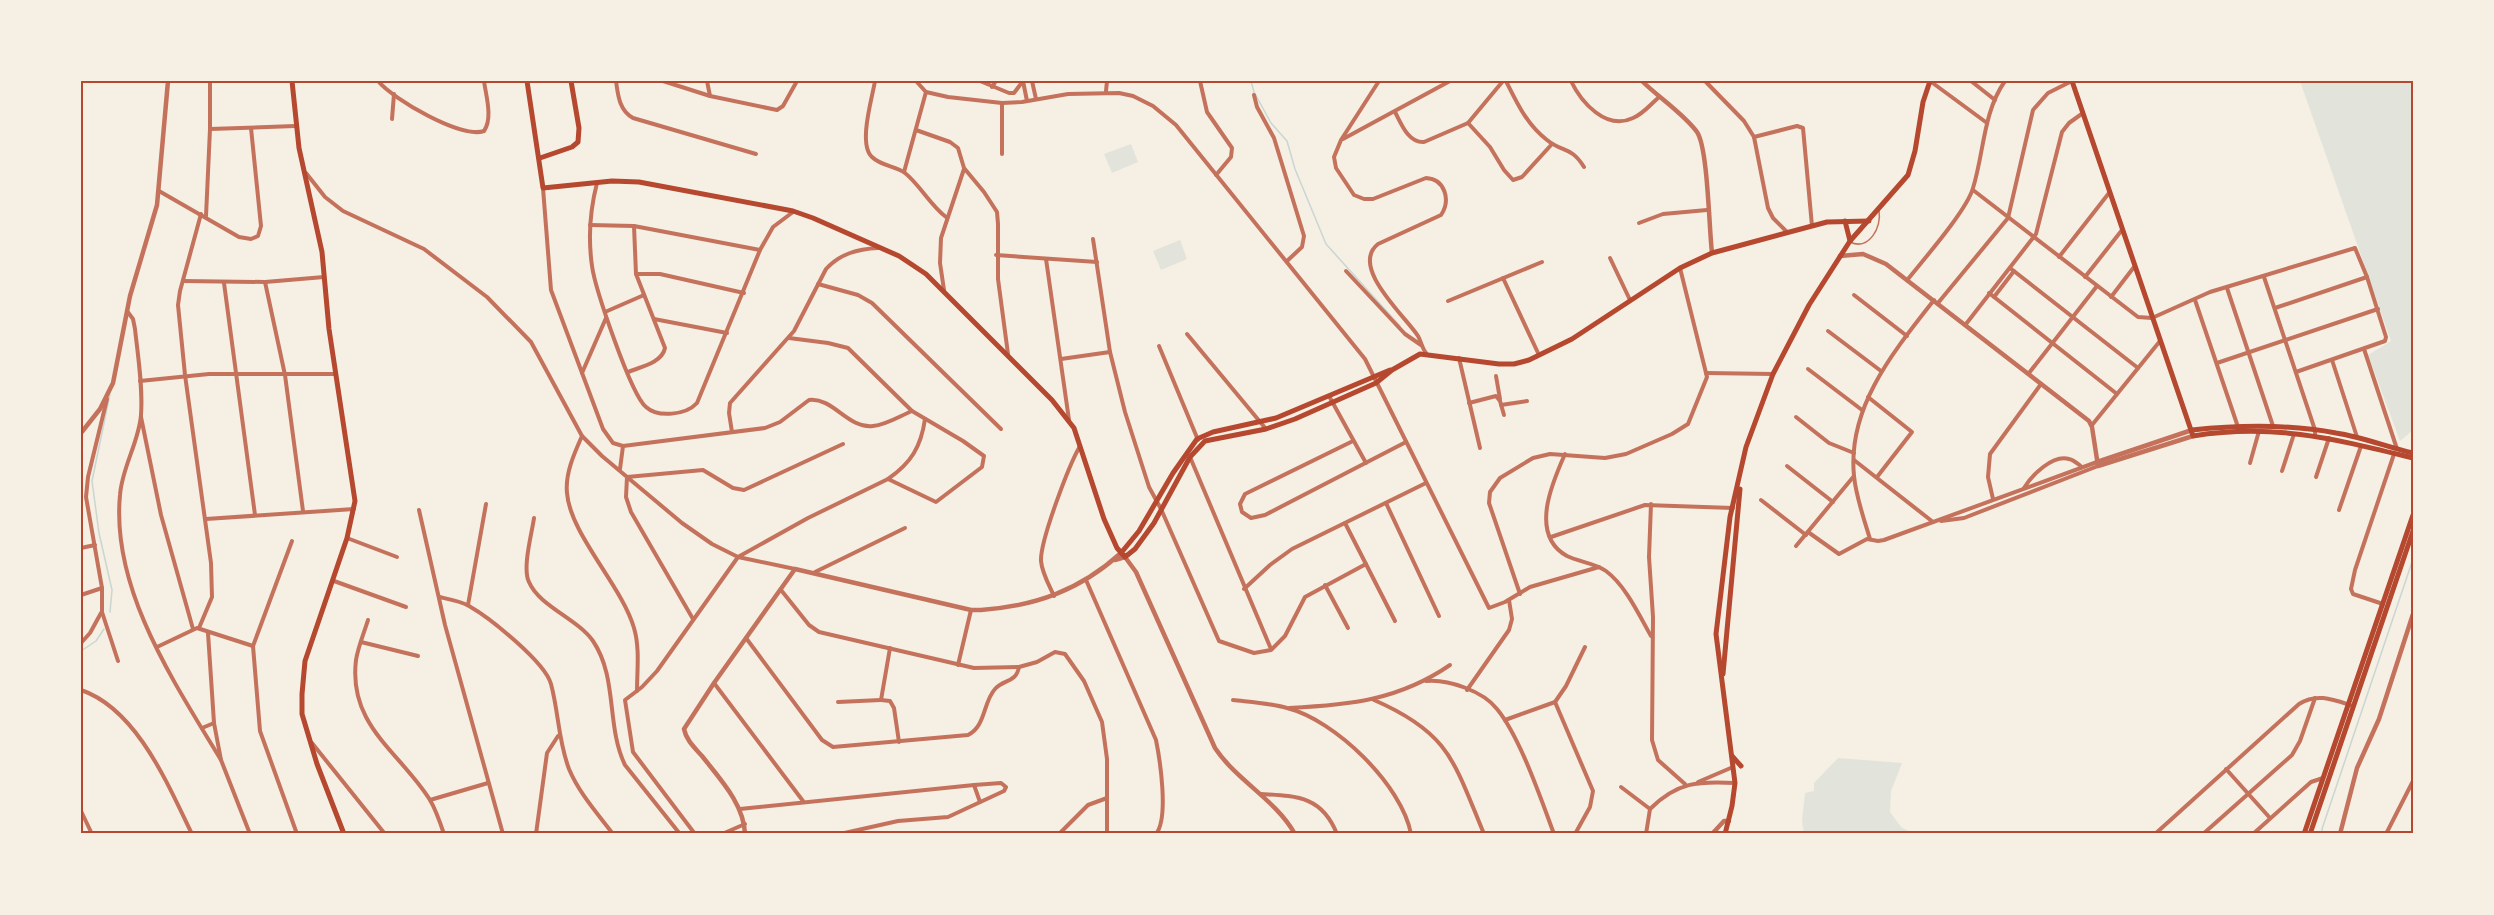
<svg xmlns="http://www.w3.org/2000/svg" width="2494" height="915" viewBox="0 0 2494 915" font-family="'Titillium Web',sans-serif">
	<style>
		.green { fill: #e2e4dc }
		.lines { fill: none; stroke-linecap: round; stroke-linejoin: round }
		.stream { stroke: #c9d6d2; stroke-width: 1.5 }
		.service { stroke: #c5725c; stroke-width: 1.5 }
		.minor { stroke: #c5725c; stroke-width: 4 }
		.tertiary { stroke: #c5725c; stroke-width: 4.5 }
		.secondary { stroke: #b5482f; stroke-width: 5 }
		.primary { stroke: #b5482f; stroke-width: 5 }
		.neatline { fill: none; stroke: #b5482f; stroke-width: 2 }
	</style>
	<rect width="100%" height="100%" fill="#f6efe4"/>
	<g class="green">
		<path d="M2300,81h113v349l-13,11 -32,-86 23,-14z"/>
		<path d="M1131,144l7,18 -26,11 -8,-19z"/>
		<path d="M1180,240l7,19 -26,11 -8,-19z"/>
		<path d="M1838,758l64,5 -11,28 -1,21 11,15 13,7h-110l-2,-13 3,-28 9,-2v-8z"/>
	</g>
	<g class="lines">
		<g class="stream">
			<path d="M1251,81l3,11 17,31 16,18 8,28 31,75 74,82"/>
			<path d="M110,612l2,-22 -13,-57 -7,-52 18,-87"/>
			<path d="M81,651l15,-10 8,-12"/>
			<path d="M2322,834v-5l91,-270"/>
		</g>
		<path class="service" d="M1850,242c19,9 32,-15 29,-31"/>
		<g class="minor">
			<path d="M378,81c15,18 83,58 106,50 9,-13 2,-35 0,-50"/>
			<path d="M616,81c2,14 3,29 17,37l123,36"/>
			<path d="M663,81l47,15 67,14 6,-4 14,-25"/>
			<path d="M707,81l3,15"/>
			<path d="M875,81c-3,18 -17,63 -3,76 9,9 24,9 33,16 15,12 25,32 41,44"/>
			<path d="M916,81l10,11 22,5 54,6 20,-1 46,-8 51,-1 14,3 20,10 23,19 189,234 124,249 16,-6 25,-15 69,-20"/>
			<path d="M980,81l29,12h5l9,-12"/>
			<path d="M1023,81l4,20"/>
			<path d="M1032,81l4,18"/>
			<path d="M1200,81l7,31 25,36 -1,9 -15,18"/>
			<path d="M1379,81l-38,59 -7,17 2,11 18,27 10,4h9l53,-21c19,1 25,22 15,37l-63,29c-29,23 28,73 40,92 3,5 4,12 8,17"/>
			<path d="M1506,81c11,22 21,44 41,59 16,13 24,6 37,27"/>
			<path d="M1571,81c10,21 35,50 62,37 10,-4 17,-13 25,-20"/>
			<path d="M1705,81l39,40 10,16 14,71 5,10 14,14"/>
			<path d="M1930,81l57,42"/>
			<path d="M1971,81l24,19"/>
			<path d="M992,87l4,-6"/>
			<path d="M1106,91l1,-10"/>
			<path d="M1254,95l3,12 17,31 30,98 -2,11 -15,14"/>
			<path d="M1395,112c6,11 13,31 29,30l44,-19 35,-42"/>
			<path d="M392,119l2,-25"/>
			<path d="M1468,123l22,24 14,23 9,10 9,-3 30,-33"/>
			<path d="M210,129l85,-3"/>
			<path d="M916,130l34,12 8,6 6,20 20,24 13,20 1,12v55l10,75"/>
			<path d="M1754,137l43,-11 6,2 9,98"/>
			<path d="M1343,139l107,-58"/>
			<path d="M1002,154v-51"/>
			<path d="M904,172l22,-80"/>
			<path d="M306,173l19,24 18,14 81,38 63,48 44,45 51,94 20,20 80,67 30,21 26,13 57,12"/>
			<path d="M597,183c-7,27 -9,55 -5,83 3,22 39,129 54,141 12,11 40,8 51,-4l63,-153 13,-23 20,-15"/>
			<path d="M543,188l8,102 52,139 10,14 10,3 -3,23"/>
			<path d="M1973,190l165,127 14,1 58,-26 145,-44 12,29 19,60 -1,4 -89,31"/>
			<path d="M159,191l80,46 12,2 7,-3 3,-10 -10,-98"/>
			<path d="M206,216l4,-87v-48"/>
			<path d="M1639,223l24,-9 44,-4"/>
			<path d="M590,225l44,1 126,24"/>
			<path d="M1093,239l17,113 15,60 24,75 12,22 58,132 35,12 17,-3 14,-14 20,-39 61,-33"/>
			<path d="M996,255l101,7"/>
			<path d="M2059,257l50,-64"/>
			<path d="M1610,258l20,42"/>
			<path d="M1046,259l23,161"/>
			<path d="M2010,268l128,100"/>
			<path d="M1346,271l59,63 16,11"/>
			<path d="M636,274h24l84,19"/>
			<path d="M2085,277l37,-47"/>
			<path d="M2264,277l51,153v5"/>
			<path d="M1503,278l36,77"/>
			<path d="M1908,279c16,-20 59,-69 65,-91 11,-35 10,-76 32,-107"/>
			<path d="M183,281l82,1 59,-5"/>
			<path d="M265,282l20,93 18,136"/>
			<path d="M224,283l31,232"/>
			<path d="M818,284l40,11 14,8 129,126"/>
			<path d="M2227,288l46,138"/>
			<path d="M944,290l-4,-27 1,-25 23,-69"/>
			<path d="M1989,293l128,101"/>
			<path d="M1854,295l53,41"/>
			<path d="M1994,297l20,-26"/>
			<path d="M2111,297l23,-30"/>
			<path d="M2195,300l43,127"/>
			<path d="M1448,301l94,-39"/>
			<path d="M1938,303l70,-85 25,-108 15,-17 24,-12"/>
			<path d="M2275,308l92,-31"/>
			<path d="M127,311l6,8 2,10c3,28 8,58 6,86 -2,27 -19,52 -21,80 -9,94 54,187 101,265"/>
			<path d="M605,312l39,-17"/>
			<path d="M654,319l73,14"/>
			<path d="M1966,324l70,-90 26,-102 7,-9 14,-10"/>
			<path d="M1828,331l53,40"/>
			<path d="M1187,334l79,95"/>
			<path d="M789,338l39,5 20,5 64,63 51,30 21,15 -2,11 -46,35 -48,-23"/>
			<path d="M1159,346l39,94"/>
			<path d="M2364,349l33,100"/>
			<path d="M1459,358l21,90"/>
			<path d="M1061,359l49,-7"/>
			<path d="M2332,360l25,77"/>
			<path d="M2217,363l161,-54"/>
			<path d="M1808,369l54,41"/>
			<path d="M628,372c12,-5 34,-9 37,-24l-29,-74 -2,-48"/>
			<path d="M582,373l24,-55"/>
			<path d="M1706,373l67,1"/>
			<path d="M2029,373l68,-87"/>
			<path d="M1496,376l4,23"/>
			<path d="M140,381l69,-7h127"/>
			<path d="M1329,396l37,67"/>
			<path d="M1868,397l44,35 -35,45"/>
			<path d="M107,399l-19,78 -2,20 16,91v24l16,49"/>
			<path d="M1469,403l27,-7 4,5 4,14"/>
			<path d="M1501,405l26,-4"/>
			<path d="M141,417l20,98 32,114"/>
			<path d="M1796,417l33,26 25,10"/>
			<path d="M2092,425l68,-84"/>
			<path d="M732,432l-3,-19 1,-10 64,-72 32,-62c14,-15 31,-20 52,-21"/>
			<path d="M582,436c-8,18 -17,38 -15,57 3,41 55,93 67,135 6,20 3,43 3,63"/>
			<path d="M1353,441l-108,53 -5,10 2,8 9,6 14,-3 141,-73"/>
			<path d="M623,446l142,-18 15,-6 29,-22c24,-3 39,29 64,26 13,-1 27,-10 39,-15"/>
			<path d="M1565,454c-13,29 -36,81 2,102 12,6 28,7 39,15 20,15 33,44 45,65"/>
			<path d="M1190,457l81,192"/>
			<path d="M1854,460l79,62"/>
			<path d="M2250,463l9,-32"/>
			<path d="M1787,466l46,36"/>
			<path d="M2282,471l12,-37"/>
			<path d="M2316,477l13,-39"/>
			<path d="M2024,488c8,-13 29,-34 45,-29 5,1 9,5 13,8"/>
			<path d="M1993,499l-5,-22 2,-23 51,-70"/>
			<path d="M1761,500l45,35"/>
			<path d="M1386,503l53,113"/>
			<path d="M1651,504l-2,53 4,60 -1,123 6,20 27,24"/>
			<path d="M419,510l26,115 58,209"/>
			<path d="M2339,510l22,-64"/>
			<path d="M534,518c-2,15 -12,50 -5,64 10,24 49,37 64,59 25,37 13,85 32,124l55,69"/>
			<path d="M206,519l148,-10"/>
			<path d="M1941,521l23,-3 134,-52"/>
			<path d="M1345,523l50,98"/>
			<path d="M1808,532l31,22 28,-15 11,2 6,-1 213,-78"/>
			<path d="M1551,537l94,-32 88,3"/>
			<path d="M347,538l50,19"/>
			<path d="M1870,539c-6,-20 -14,-42 -16,-63 -7,-69 40,-125 80,-176"/>
			<path d="M292,541l-39,105 7,85 37,103"/>
			<path d="M1796,546l58,-70"/>
			<path d="M81,548l14,-3"/>
			<path d="M815,572l90,-44"/>
			<path d="M1086,580l70,160c4,20 13,78 0,94"/>
			<path d="M334,581l72,26"/>
			<path d="M1325,585l23,43"/>
			<path d="M1244,589l26,-24 22,-16 134,-66"/>
			<path d="M781,590l28,35 10,7 155,36 45,-1 18,-5 18,-10 10,2 19,27 18,41 5,37v75"/>
			<path d="M1520,594l-31,-91 1,-11 10,-14 33,-20 17,-4 55,4 21,-4 46,-20 16,-10 19,-47 -27,-109"/>
			<path d="M81,595l21,-7"/>
			<path d="M1054,596c-5,-11 -12,-23 -13,-35 -1,-20 28,-96 39,-115"/>
			<path d="M439,597c9,2 21,4 30,9 21,12 76,56 82,78 8,30 7,56 18,85 10,24 28,44 44,65"/>
			<path d="M2383,604l-30,-10 -2,-5 4,-19 39,-116"/>
			<path d="M468,605l18,-101"/>
			<path d="M693,619l-62,-107 -5,-15 1,-20 76,-7 30,18 11,2 99,-46"/>
			<path d="M368,620c-4,13 -10,27 -12,40 -8,66 44,92 74,140 6,10 10,22 14,34"/>
			<path d="M199,628l13,-31 -1,-34 -26,-188 -7,-70 2,-14 21,-77"/>
			<path d="M208,633l6,90 7,37 29,74"/>
			<path d="M746,638l76,102 11,7 135,-12c18,-9 15,-33 27,-46 9,-10 21,-6 24,-22"/>
			<path d="M361,642l57,14"/>
			<path d="M81,643l9,-10 11,-20"/>
			<path d="M157,647l40,-19 56,18"/>
			<path d="M890,648l-9,52 9,1 4,7 5,34"/>
			<path d="M958,665l13,-55"/>
			<path d="M1426,681c22,-2 57,10 71,28 23,28 44,90 57,125"/>
			<path d="M714,683l89,118"/>
			<path d="M81,690c56,19 87,95 111,144"/>
			<path d="M1467,690l42,-60 3,-11 -3,-19"/>
			<path d="M1233,700c18,2 37,3 54,8 48,12 115,77 124,126"/>
			<path d="M1374,700c76,33 80,62 110,134"/>
			<path d="M838,702l43,-2"/>
			<path d="M1555,702l38,89 -3,16 -15,27"/>
			<path d="M1289,708c61,-3 110,-8 161,-43"/>
			<path d="M1505,720l50,-18 11,-16 19,-39"/>
			<path d="M202,728l12,-5"/>
			<path d="M312,743l73,91"/>
			<path d="M2226,769l44,49"/>
			<path d="M1698,782l35,-15"/>
			<path d="M974,785l6,17"/>
			<path d="M1621,787l29,22"/>
			<path d="M1261,794c36,2 61,2 76,40"/>
			<path d="M430,800l58,-17"/>
			<path d="M740,809l234,-24 27,-2 5,4 -2,4 -56,26 -50,4 -58,13"/>
			<path d="M81,811l11,23"/>
			<path d="M536,834l11,-81 11,-17"/>
			<path d="M695,834l-62,-82 -8,-52 17,-13 15,-16 81,-114 70,-39 80,-39c23,-16 33,-32 37,-60"/>
			<path d="M722,834l23,-10"/>
			<path d="M1059,834l29,-29 19,-7"/>
			<path d="M1646,834l4,-25c27,-27 48,-28 85,-26"/>
			<path d="M2155,834l144,-130c17,-11 33,-5 51,1"/>
			<path d="M2203,834l89,-79 8,-14 15,-43"/>
			<path d="M2253,834l58,-52 12,-4"/>
			<path d="M2386,834l27,-53"/>
		</g>
		<g class="tertiary">
			<path d="M1642,81c16,16 42,33 55,51 11,16 12,97 15,121"/>
			<path d="M1840,256l23,-2 23,10 203,157 3,6 6,39 95,-30"/>
			<path d="M81,433l19,-24 13,-26 17,-87 27,-91 11,-124"/>
			<path d="M2097,462l95,-32"/>
			<path d="M1115,560l10,-3 11,15 79,176c22,33 60,51 80,86"/>
			<path d="M745,834c-1,-30 -25,-55 -43,-78 -7,-8 -16,-16 -18,-27l30,-46 81,-114 176,41h10c55,-4 99,-20 140,-57"/>
			<path d="M1712,834l12,-13h5"/>
			<path d="M2340,834l17,-66 22,-49 34,-105"/>
		</g>
		<g class="secondary">
			<path d="M292,81l7,67 23,104 7,77 26,172 -8,37 -42,123 -3,33v20l15,50 27,70"/>
			<path d="M527,81l16,107 69,-7 27,1 154,29 20,7 86,38 27,18 126,126 22,28 30,91 13,29 8,9 10,-8 19,-26 36,-66 15,-16 61,-12 29,-10 81,-36 16,-13 28,-16 79,10h15l15,-4 43,-21 108,-71 32,-15 115,-31 42,-1"/>
			<path d="M2072,81l121,355c82,-13 142,3 220,22"/>
			<path d="M540,158l32,-11 6,-5 1,-14 -8,-47"/>
			<path d="M2192,430c48,-5 96,-6 144,3 26,4 51,14 77,20"/>
			<path d="M1121,553l18,-22 34,-58 24,-34 16,-7 63,-14 114,-48"/>
			<path d="M2304,834l109,-319"/>
			<path d="M2310,834l103,-303"/>
		</g>
		<g class="primary">
			<path d="M1845,221l5,20"/>
			<path d="M1723,674l17,-185"/>
			<path d="M1732,756l9,10"/>
			<path d="M1725,834l7,-28 3,-23 -19,-149 14,-117 16,-70 27,-73 36,-69 41,-64 58,-66 7,-24 8,-49 7,-21"/>
		</g>
	</g>
	<rect width="2494" height="915" fill="none" stroke="#f6efe4" stroke-width="165"/>
	<rect x="82" y="82" width="2330" height="750" class="neatline"/>
</svg>
